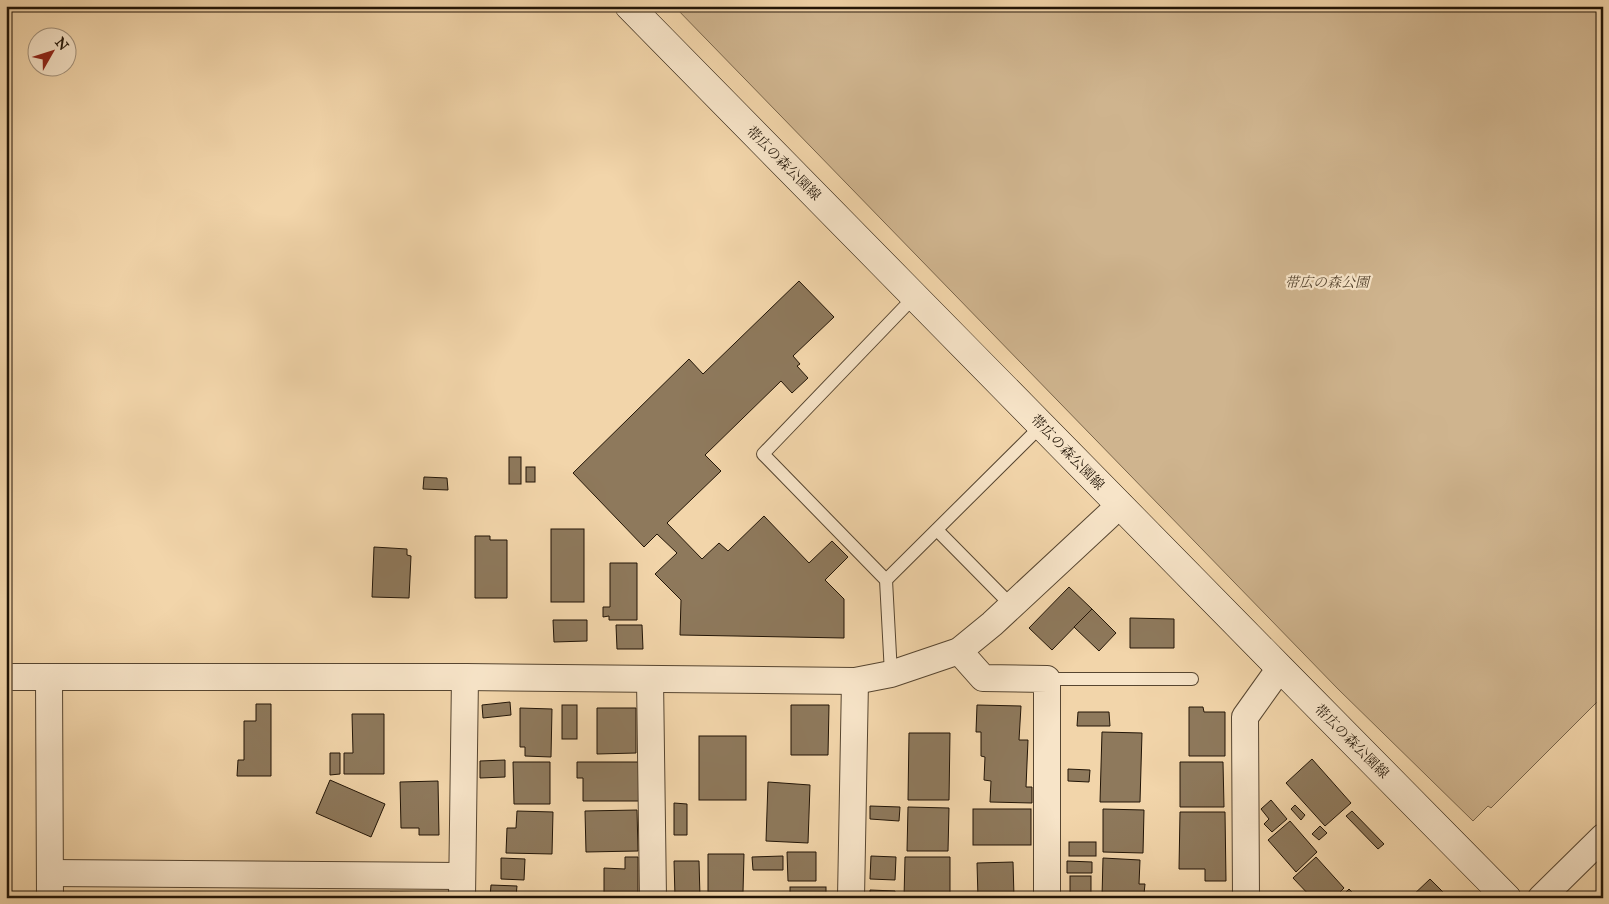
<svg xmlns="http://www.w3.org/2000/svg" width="1609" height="904" viewBox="0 0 1609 904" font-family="'IM FELL Great Primer','Noto Serif JP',serif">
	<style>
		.green { fill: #cfb48e; stroke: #78644a }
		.building { fill: #8e795c; stroke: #221507 }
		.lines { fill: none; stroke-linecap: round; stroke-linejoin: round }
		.lane-casing { stroke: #564530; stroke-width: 14 }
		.street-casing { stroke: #564530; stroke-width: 28 }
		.secondary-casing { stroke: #221507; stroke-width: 29 }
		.lane { stroke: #f7e4c8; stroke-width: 12 }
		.street { stroke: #f7e4c8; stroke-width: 26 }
		.secondary { stroke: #f7e4c8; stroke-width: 28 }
		.labels { text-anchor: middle; stroke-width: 4.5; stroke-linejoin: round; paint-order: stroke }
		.street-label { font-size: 14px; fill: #221507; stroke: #f7e4c8 }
		.park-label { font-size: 14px; font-style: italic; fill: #564530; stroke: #f7e4c8 }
	</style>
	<rect width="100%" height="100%" fill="#f2d5aa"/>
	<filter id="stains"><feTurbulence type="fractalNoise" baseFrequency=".004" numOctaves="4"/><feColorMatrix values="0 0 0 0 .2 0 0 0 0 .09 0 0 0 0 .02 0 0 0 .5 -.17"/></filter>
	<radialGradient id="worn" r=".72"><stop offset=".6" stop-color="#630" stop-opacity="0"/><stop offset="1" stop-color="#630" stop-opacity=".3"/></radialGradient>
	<path class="green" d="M674,6h929v690l-112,112 -3,-2 -15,15 -135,-132z"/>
	<g class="building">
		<path d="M799,281l35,36 -41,39 7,8 -3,2 11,12 -16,15 -11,-12 -76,74 16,16 -54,52 35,36 17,-16 9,8 36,-35 45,47 23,-22 16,16 -23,23 19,19v39l-164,-3 1,-35 -26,-26 22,-21 -20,-19 -13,13 -71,-74 116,-114 14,15z"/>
		<rect x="509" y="457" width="12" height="27"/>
		<rect x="526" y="467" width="9" height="15"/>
		<path d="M424,477l23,1 1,12 -25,-1z"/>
		<rect x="551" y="529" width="33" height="73"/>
		<path d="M475,536h15v4h17v58h-32z"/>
		<path d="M374,547l33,2v6l4,1 -2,42 -37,-1z"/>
		<path d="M610,563h27v57h-28v-4l-6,1v-10h7z"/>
		<path d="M1069,587l23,22 -40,41 -23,-22z"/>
		<path d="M1092,609l24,24 -17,18 -25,-24z"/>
		<path d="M1130,618l44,1v29h-44z"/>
		<path d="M553,620h34v21l-33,1z"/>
		<path d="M616,625h26l1,24h-26z"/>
		<path d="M510,702l1,13 -28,3 -1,-13z"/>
		<path d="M256,704h15v72h-34l1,-16h6v-39h12z"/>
		<rect x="562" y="705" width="15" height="34"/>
		<path d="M791,705h38l-1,50h-37z"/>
		<path d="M977,705l44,1 -2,34h9l-2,47h6v16l-42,-1 1,-21 -7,-1 1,-23 -4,-1v-24h-5z"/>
		<path d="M1189,707h14l1,5h21v44h-36z"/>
		<path d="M520,708l32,1 -1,48 -26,-1v-9h-5z"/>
		<path d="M597,708h39v45l-39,1z"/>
		<path d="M1078,712h31l1,14h-33z"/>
		<path d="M352,714h32v60h-40v-21h9z"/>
		<path d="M1102,732l40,1 -2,69h-40z"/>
		<path d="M909,733h41l-1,67h-41z"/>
		<rect x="699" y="736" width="47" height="64"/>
		<path d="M330,753h10v21l-10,1z"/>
		<path d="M1312,759l39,44 -26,23 -39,-43z"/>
		<path d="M505,760v17l-25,1v-17z"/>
		<path d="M513,762h37v42h-36z"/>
		<path d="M577,762h62l1,39h-57v-23h-6z"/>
		<path d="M1180,762h43l1,45h-44z"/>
		<path d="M1068,769l22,1 -1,12 -21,-1z"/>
		<path d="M330,780l55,24 -14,33 -55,-24z"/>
		<path d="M438,781l1,54h-20v-7h-18l-1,-46z"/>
		<path d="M768,782l42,3 -2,58 -42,-2z"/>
		<path d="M1271,800l16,19 -15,13 -8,-8 5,-5 -8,-10z"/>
		<path d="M674,803l13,1v31h-13z"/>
		<path d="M1295,805l10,10 -4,5 -10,-11z"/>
		<path d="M870,806l30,1 -1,14 -29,-2z"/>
		<path d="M908,807l41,1 -1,43h-41z"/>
		<rect x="973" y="809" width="58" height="36"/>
		<path d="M1103,809l41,1 -1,43 -40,-1z"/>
		<path d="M637,810l1,41 -52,1 -1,-41z"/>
		<path d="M517,811l36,1 -1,42 -46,-1 1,-25h9z"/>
		<path d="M1352,811l32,33 -6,5 -32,-33z"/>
		<path d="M1180,812h45l1,69h-21v-12h-26z"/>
		<path d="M1290,821l27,31 -21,20 -28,-32z"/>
		<path d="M1320,826l7,7 -8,7 -7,-6z"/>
		<rect x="1069" y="842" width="27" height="14"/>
		<path d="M787,852h29v29h-28z"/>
		<path d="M708,854h36l-1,38h-35z"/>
		<path d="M783,856v14h-30l-1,-13z"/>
		<path d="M871,856l25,1 -1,23 -25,-1z"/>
		<path d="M625,857h13v41h-34v-30l21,1z"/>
		<path d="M905,857h45v41h-46z"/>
		<path d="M1316,857l28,31 -10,10h-22l-19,-20z"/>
		<path d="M501,858l24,1 -1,21 -23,-1z"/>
		<path d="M1103,858l37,2 -1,24h6l-1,10h-9l-1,4 -32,-1z"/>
		<path d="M674,861h25l1,36h-25z"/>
		<path d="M1067,861l25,1v11h-25z"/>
		<path d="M1013,862l1,35 -36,1 -1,-35z"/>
		<rect x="1070" y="876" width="21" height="22"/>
		<path d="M1430,879l19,19h-39z"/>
		<path d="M491,885l26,1 -1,11h-26z"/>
		<rect x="790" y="887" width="36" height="11"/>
		<path d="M1349,889l9,9h-18z"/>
		<path d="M870,890l25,1v7h-25z"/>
		<path d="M390,892l49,1v5h-49z"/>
	</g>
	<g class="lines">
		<defs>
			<g id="lane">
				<path d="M937,530l75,76"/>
				<path d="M886,580l156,-155"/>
				<path d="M891,674l-5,-94 -123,-126 152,-158"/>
				<path d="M1047,679h145"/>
			</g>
			<g id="street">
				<path d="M959,651l24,27 64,1v219"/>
				<path d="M6,677h459l390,4 36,-7 68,-23 33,-27 128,-119"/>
				<path d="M49,677l1,221"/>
				<path d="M650,679l3,219"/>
				<path d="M50,873l412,3"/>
				<path d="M462,898l3,-221"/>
				<path d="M851,898l4,-217"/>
				<path d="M1246,898l-1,-181 35,-49"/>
				<path d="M1541,898l62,-61"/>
			</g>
			<path id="secondary" d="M629,6l651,662 227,230"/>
		</defs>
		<use href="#lane" class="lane-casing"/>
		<use href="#street" class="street-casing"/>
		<use href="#secondary" class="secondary-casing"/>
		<use href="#lane" class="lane"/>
		<use href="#street" class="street"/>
		<use href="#secondary" class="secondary"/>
	</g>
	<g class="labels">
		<g class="street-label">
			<text transform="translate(784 163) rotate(45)" y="5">帯広の森公園線</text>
			<text transform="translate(1068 452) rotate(46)" y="5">帯広の森公園線</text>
			<text transform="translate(1352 741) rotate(45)" y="5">帯広の森公園線</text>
		</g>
		<g class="park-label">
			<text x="1327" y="287">帯広の森公園</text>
		</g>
	</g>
	<rect width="1609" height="904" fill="none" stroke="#f2d5aa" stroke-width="25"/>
	<rect x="8" y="8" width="1594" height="889" fill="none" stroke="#221507" stroke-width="2.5"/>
	<rect x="12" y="12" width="1584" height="879" fill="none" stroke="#221507"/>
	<g transform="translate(52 52) rotate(51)"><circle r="24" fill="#f7e4c8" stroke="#a2917b"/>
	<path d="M0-4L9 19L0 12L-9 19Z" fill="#8f2418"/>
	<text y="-8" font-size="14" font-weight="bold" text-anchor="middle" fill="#221507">N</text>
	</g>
	<rect width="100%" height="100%" filter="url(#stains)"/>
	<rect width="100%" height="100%" fill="url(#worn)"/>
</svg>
